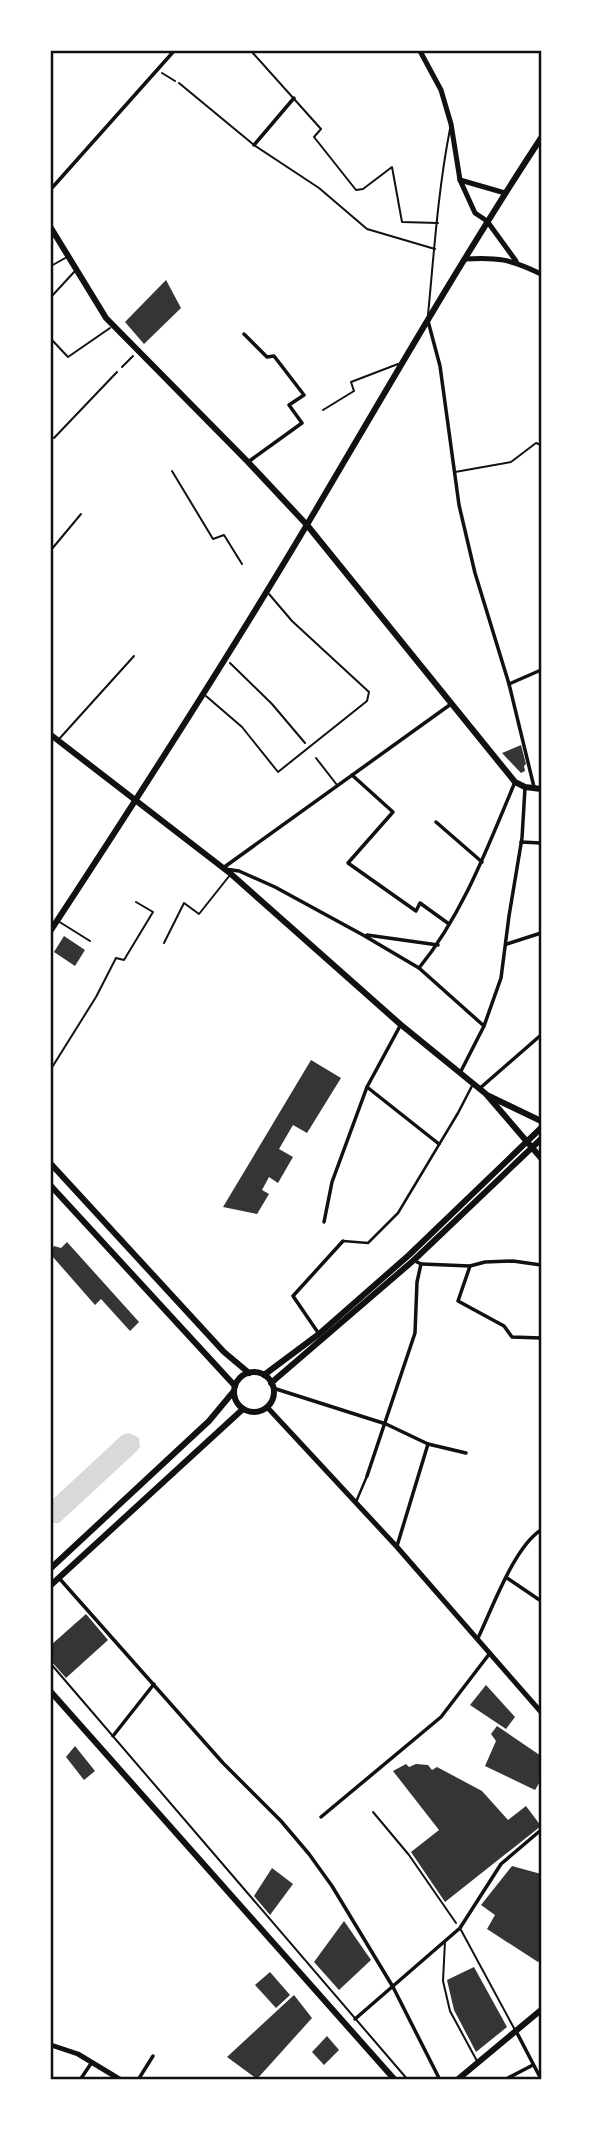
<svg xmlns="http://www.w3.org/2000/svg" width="592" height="2131" viewBox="0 0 592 2131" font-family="'Fira Sans',sans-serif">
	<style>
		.water { fill: #d9d9d9 }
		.building { fill: #353535 }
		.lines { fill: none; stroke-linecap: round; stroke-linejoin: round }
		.path { stroke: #111; stroke-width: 2 }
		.service { stroke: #111; stroke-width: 2 }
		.pedestrian { stroke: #111; stroke-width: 2.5 }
		.minor { stroke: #111; stroke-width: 3.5 }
		.tertiary { stroke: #111; stroke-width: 5 }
		.primary { stroke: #111; stroke-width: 6 }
		.neatline { fill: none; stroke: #111; stroke-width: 2.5 }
	</style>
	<rect width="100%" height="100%" fill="#fff"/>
	<path class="water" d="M129,1433l10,5 1,9 -3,4 -78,72h-8v-22l71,-66z"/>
	<g class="building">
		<path d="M166,280l15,28 -37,36 -19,-22z"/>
		<path d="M521,745l5,19 -2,2 1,5 -4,2 -19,-20z"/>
		<path d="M64,936l21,14 -10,16 -21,-14z"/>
		<path d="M311,1060l30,18 -34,55 -14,-8 -14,24 14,8 -15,26 -9,-6 -7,13 7,4 -12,20 -34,-7z"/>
		<path d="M67,1242l72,80 -9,9 -29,-32 -6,6 -42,-48 -2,-6 3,-5 7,2z"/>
		<path d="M86,1614l22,26 -42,38 -15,-17v-16z"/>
		<path d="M486,1685l29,32 -9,12 -36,-24z"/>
		<path d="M497,1726l44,30v24l-6,10 -50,-24 11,-25 -5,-7z"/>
		<path d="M75,1746l20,25 -11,9 -18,-23z"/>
		<path d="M406,1764l3,3 7,-3 12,1 4,5 5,-3 45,24 26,29 18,-14 15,20 -96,76 -34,-50 28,-22 -46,-59z"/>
		<path d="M512,1866l29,8v85l-3,3 -51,-33 8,-14 -14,-10z"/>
		<path d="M272,1868l21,16 -23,31 -16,-19z"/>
		<path d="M344,1921l27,39 -32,30 -25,-28z"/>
		<path d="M474,1967l33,60 -31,25 -22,-42 -7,-30z"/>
		<path d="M270,1972l20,23 -14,13 -21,-23z"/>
		<path d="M294,1995l18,23 -55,61 -30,-22z"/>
		<path d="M327,2036l12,14 -15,15 -12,-13z"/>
	</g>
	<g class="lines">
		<g class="path">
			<path d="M162,73l13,8"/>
			<path d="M122,367l11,-11"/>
			<path d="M230,663l42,41 33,39"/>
			<path d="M373,1812l36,43 47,68"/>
		</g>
		<g class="service">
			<path d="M251,51l70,78 -7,8 42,53 7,-1 29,-22 10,55 36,1"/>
			<path d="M179,83l75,62 65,43 48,41 68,20"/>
			<path d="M51,266l16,-9"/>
			<path d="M51,297l24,-26"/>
			<path d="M428,315c6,-62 10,-125 22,-186"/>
			<path d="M51,339l17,18 42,-29"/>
			<path d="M323,410l31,-19 -3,-9 47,-18"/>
			<path d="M54,438l63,-66"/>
			<path d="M172,471l41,68 11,-4 18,29"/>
			<path d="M455,472l56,-10 25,-19 5,2"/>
			<path d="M51,550l30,-36"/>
			<path d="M206,696l36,31 36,45 89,-71 2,-9 -77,-71 -23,-27"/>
			<path d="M60,738l74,-82"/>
			<path d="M316,758l21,27"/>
			<path d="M58,921l32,20"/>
			<path d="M164,943l20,-40 15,11 31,-39"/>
			<path d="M51,1069l45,-72 20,-39 8,2 29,-48 -17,-10"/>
			<path d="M51,1664l357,416"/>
			<path d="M461,1930l54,100"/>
			<path d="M445,1941l-2,40 7,30 27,50"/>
		</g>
		<g class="pedestrian">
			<path d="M343,1241l25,2 30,-30 60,-100 15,-29"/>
			<path d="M356,1502l11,-26"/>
		</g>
		<g class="minor">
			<path d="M254,145l40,-47"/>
			<path d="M51,189l123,-138"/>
			<path d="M428,321l12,45 19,139 16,68 34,111 25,103"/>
			<path d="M244,334l23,23 7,-1 30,39 -15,10 13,18 -54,39"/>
			<path d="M509,684l32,-14"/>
			<path d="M352,775l41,37 -45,51 68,48 4,-8 29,21"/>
			<path d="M436,822l46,40"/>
			<path d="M521,842l20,1"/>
			<path d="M223,868l228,-164"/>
			<path d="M225,869l14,2 36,16 88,48 56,33 65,58"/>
			<path d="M367,935l71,10"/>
			<path d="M507,944l34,-11"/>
			<path d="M419,968c44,-54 69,-122 96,-186"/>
			<path d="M460,1073l24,-47 17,-48 8,-62 13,-78 3,-50"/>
			<path d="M367,1087l72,57"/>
			<path d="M479,1089l62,-54"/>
			<path d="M324,1222l8,-40 35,-95 33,-61"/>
			<path d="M422,1264l48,2 15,-4 28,-1 28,4"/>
			<path d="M470,1266l-12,35 46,25 8,11 29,1"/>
			<path d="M319,1334l-26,-38 50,-55"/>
			<path d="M273,1388l113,36 42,20 38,9"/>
			<path d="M367,1476l48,-143 2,-51 4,-18 -8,-4"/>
			<path d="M397,1546l31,-102"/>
			<path d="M59,1578l164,185 58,58 28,33 23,32 61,101 47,93"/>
			<path d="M507,1578l34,23"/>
			<path d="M478,1638c14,-29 36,-91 63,-108"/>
			<path d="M113,1736l41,-52"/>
			<path d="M321,1817l120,-100 49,-64"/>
			<path d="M355,2019l105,-91 41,-64 40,-34"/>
			<path d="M516,2031l25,48"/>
			<path d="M80,2080l12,-18"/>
			<path d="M138,2080l15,-24"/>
			<path d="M504,2080l29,-15"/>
		</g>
		<g class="tertiary">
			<path d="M420,51l21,39 10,34 9,56 15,33 12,8 29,40"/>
			<path d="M460,180l45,13"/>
			<path d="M464,259c34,-2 46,0 77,15"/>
			<path d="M267,1407l130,140 144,165"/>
			<path d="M51,2045l27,9 43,26"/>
		</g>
		<g class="primary">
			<path d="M51,228l55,90 142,144 59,63 208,257 10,5 16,2"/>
			<path d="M51,735l180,139 169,150 86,70 55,64"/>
			<path d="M51,930c88,-134 175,-269 257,-407 77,-130 151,-260 233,-385"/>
			<path d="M489,1096l52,25"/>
			<path d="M51,1164l173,188 25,21"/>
			<path d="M51,1186l184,200"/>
			<circle cx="254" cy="1392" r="20"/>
			<path d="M264,1375l55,-41 90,-79 132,-127"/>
			<path d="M271,1383l143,-123 127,-121"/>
			<path d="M51,1568l158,-147 25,-30"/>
			<path d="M51,1585l192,-176"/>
			<path d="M51,1692l344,388"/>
			<path d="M457,2080l84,-70"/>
		</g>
	</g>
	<rect width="592" height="2131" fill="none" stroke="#ffffff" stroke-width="105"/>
	<rect x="52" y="52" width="488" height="2026" class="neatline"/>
</svg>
